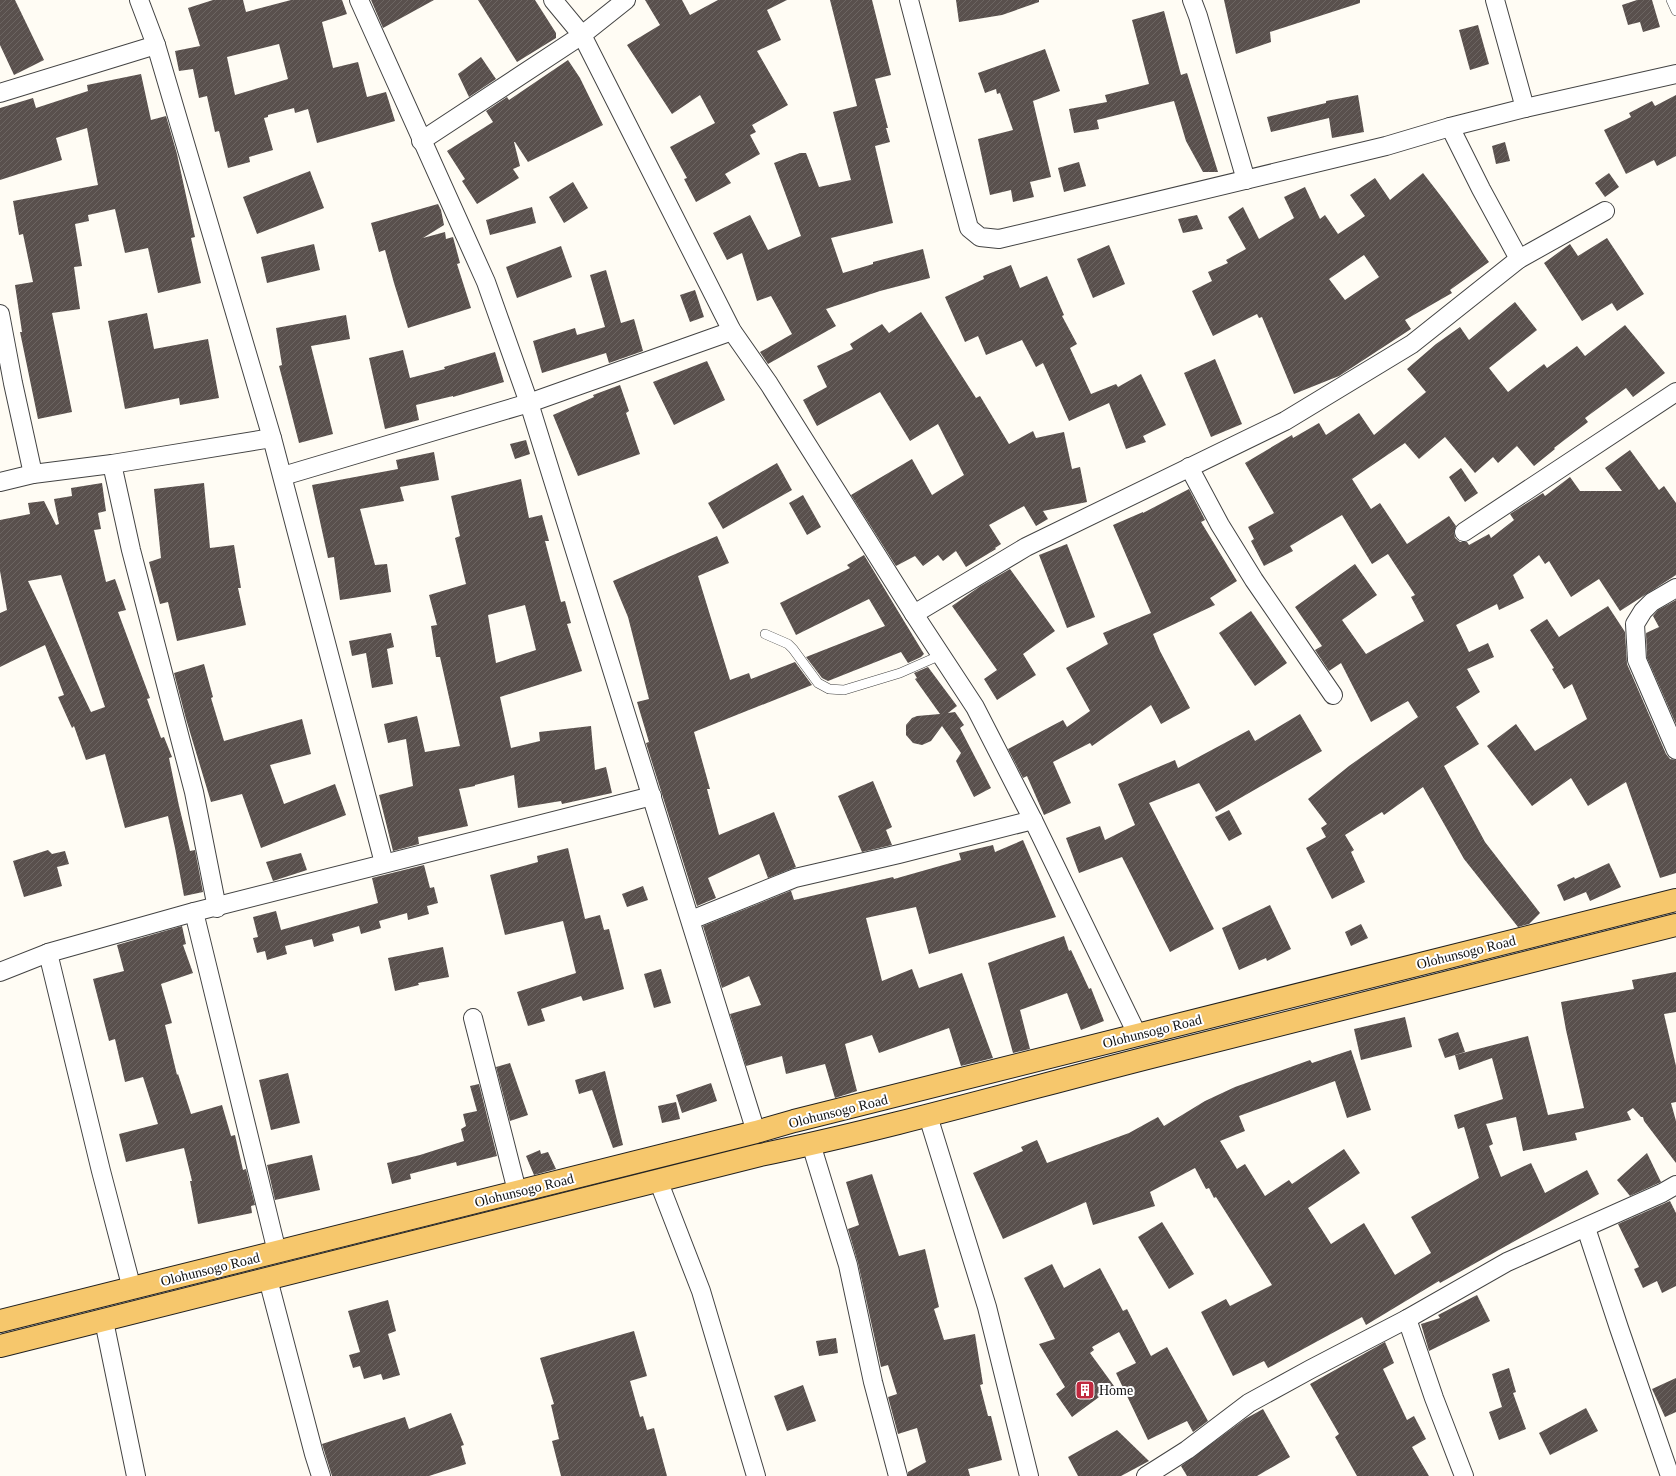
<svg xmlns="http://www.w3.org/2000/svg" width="1676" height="1476" viewBox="0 0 1676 1476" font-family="Georgia,serif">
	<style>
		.building { fill: url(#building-hatch); fill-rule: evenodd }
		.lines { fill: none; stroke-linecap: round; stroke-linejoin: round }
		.lane-casing { stroke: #434343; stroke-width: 10 }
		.street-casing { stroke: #434343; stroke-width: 20 }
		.primary-casing { stroke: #212121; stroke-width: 24 }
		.lane { stroke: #fff; stroke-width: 9 }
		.street { stroke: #fff; stroke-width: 18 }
		.primary { stroke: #f6c76c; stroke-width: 22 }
		.labels { text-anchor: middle; stroke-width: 4; stroke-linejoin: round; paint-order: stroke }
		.street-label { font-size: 14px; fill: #101010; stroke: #fff }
		.poi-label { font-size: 14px; fill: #101010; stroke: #fff; text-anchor: start }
	</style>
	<defs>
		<pattern id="building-hatch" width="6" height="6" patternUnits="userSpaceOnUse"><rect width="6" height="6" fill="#59504d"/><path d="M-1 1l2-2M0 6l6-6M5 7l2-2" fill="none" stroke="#6c6562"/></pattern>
	</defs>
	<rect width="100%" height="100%" fill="#fffcf4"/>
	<g class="building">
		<path d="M0,0h15l29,60 -30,15 -14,-30z"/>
		<path d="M213,0h30l3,12 45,-12h51l5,14 -25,8 11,46 25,-6 9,35 19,-5 9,29 -78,22 -9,-34 -13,4 -1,-5 -26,7v2l-4,1 9,32 -24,7 1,5 -22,6 -9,-37 -4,1 -8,-36 -8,2 -6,-29 -14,2 -4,-20 25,-5 -12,-38zM279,44l9,35 -53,16 -8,-38z"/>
		<path d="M371,0h63l-51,28z"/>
		<path d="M478,0h57l21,33v5l-39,24z"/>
		<path d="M645,0h37l8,15 28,-15h69l-20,10 14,30 -24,11 31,54 -36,20 4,7 -6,3 10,19 -35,20 6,9 -35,19 -12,-23 3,-1 -17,-31 45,-24 -15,-28 -28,19 -45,-69 33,-20z"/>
		<path d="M830,0h42l19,75 -16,4 13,49h-2l4,14 -15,4 18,77 -62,15 12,35 30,-9v-2l50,-13 7,29 -50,13 -54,18 10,17 -68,38 -8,-12 32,-18 -21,-38 -14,5 -15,-48 -15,7 -14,-27 37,-18 18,35 33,-14 -27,-73 26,-10h6l13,34 32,-7 -18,-68 24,-6z"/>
		<path d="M956,0h83v2l-37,13 -43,7z"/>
		<path d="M1224,0h136v3l-90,29 1,10 -35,12z"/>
		<path d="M1637,0h15l8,27 -17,5 -3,-10 -12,3 -6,-20z"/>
		<path d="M1164,11l17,64 6,-2 31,99h-15l-17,-31 -12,-40 -77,19 2,9 -25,4 -5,-24 38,-7 -2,-7 44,-11 -17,-64z"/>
		<path d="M1478,25l11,39 -19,6 -11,-40z"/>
		<path d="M1045,49l15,42 -27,10 18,76 -21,5 4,15 -21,5 -2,-12 -21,5 -12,-56 35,-9 -13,-37 -3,1 -1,-5 -11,4 -7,-20z"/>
		<path d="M481,57l15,22 -27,18 -11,-23z"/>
		<path d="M568,60l12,18 23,47 -75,37 -13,-20h-1l6,24 -7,3 6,9 -42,26 -15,-23 3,-2 -18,-28 46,-29 -7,-11 21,-14 2,3z"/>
		<path d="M141,74l10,46 15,-4 11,38 18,83 -4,1 10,45 -43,10 -10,-45 -23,5 -10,-44 -27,6 1,6 -14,3 7,42 -8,1 6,42 -28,4 20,99 -34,7 -18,-87h2l-7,-47 18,-3 -10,-48 -4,1 -6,-34 85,-16 -11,-57 -31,10 6,22 -62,20v-72l33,-10 3,10 52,-17 -1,-6z"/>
		<path d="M1358,95l6,37 -32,6 -3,-20 -58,14 -4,-15 59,-14v-2z"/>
		<path d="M1676,95v61l-19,10 -3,-6 -28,14 -22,-44 27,-13 -2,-4 23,-12 3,5z"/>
		<path d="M1505,142l5,19 -14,3 -4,-18z"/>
		<path d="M1079,162l7,24 -22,6 -6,-24z"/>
		<path d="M310,171l14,37 -67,26 -14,-37z"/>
		<path d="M1423,173l24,31 42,58 -39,28 2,3 -47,27 6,9 -72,47 -45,18 -32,-77 -3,1 -2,-4 -44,22 -21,-45 20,-10 -4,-9 20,-9 -2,-3 20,-11 -18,-32 15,-10 16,32 35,-21 -10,-21 21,-10 15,32 5,-4 13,19 27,-18 -15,-21 25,-17 15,22zM1364,255l15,22 -34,23 -16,-21z"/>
		<path d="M1609,173l10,14 -14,10 -10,-14z"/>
		<path d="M573,182l15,26 -24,15 -15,-26z"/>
		<path d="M438,204l3,6 3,15 -21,13 22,-6 1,7 7,-2 7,26 -3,1 14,44 -63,20 -14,-45 -9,-33 -6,2 -8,-29z"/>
		<path d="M532,207l4,16 -46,12 -4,-15z"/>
		<path d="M1197,215l6,14 -20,4 -5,-14z"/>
		<path d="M1607,238l37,56 -27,17 -5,-8 -30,18 -38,-58 26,-19 8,12z"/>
		<path d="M314,244l6,26 -53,13 -6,-26z"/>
		<path d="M1109,245l16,39 -32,14 -16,-39z"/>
		<path d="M561,246l11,31 -55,21 -11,-31z"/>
		<path d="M1011,265l9,23 27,-12 17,39 -2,1 15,28 -7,4 21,46 25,-10 2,3 23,-13 25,51 -23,11 3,6 -20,7 -17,-46 -40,18 -26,-58 -7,4 -14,-27 -36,15 -8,-19 -13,6 -20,-45 39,-18 -1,-3z"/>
		<path d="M606,270l15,53 13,-4 9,32 -34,12 -3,-10 -64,20 -9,-32 42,-13 2,7 28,-8 -15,-52z"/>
		<path d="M695,290l9,27 -14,5 -10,-27z"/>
		<path d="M1515,302l22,28 -48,38 19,24 36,-28 3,4 30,-22 8,10 40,-31 40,48 -32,24 -7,-9 -41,30 3,4 -34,26 1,1 -21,17 -17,-20 -19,17 -5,-6 -18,16 -30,-36 -26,22 -14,-16 -53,36 19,30 9,-6 27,41 42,-28 7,10 -2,6 1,6 5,4h7l2,3 20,-11 2,4 23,-18 -4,-6 33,-21 2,3 25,-19 10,14h42l-17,-23 25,-18 29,40 5,-4 12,17v72l-56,36 -21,-32 -28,18 -22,-36 -4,3 -6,-9 -26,20 11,23 -25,12 -2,-6 -41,21 13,27 19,-9 6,14 -27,12 13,23 -24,15 23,37 -35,22 41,76 55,71 -11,11 -11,3 -54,-68 -41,-72 -39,28 -2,-3 -37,23 9,15 -3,2 14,30 -33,17 -26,-51 20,-11 -5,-9 6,-4 -19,-25 41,-33 69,-49 -10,-16 -37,21 -30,-59 -12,8 -14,-21 7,-4 -27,-39 60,-43 22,31 -35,25 24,34 58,-33 -13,-24 4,-2 -27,-41 -16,10 -30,-49 -52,31 3,5 -29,15 -13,-25 3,-2 -6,-12 26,-14 -29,-50 47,-28 1,3 26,-15 7,12 33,-22 15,22 52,-43 -19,-23 29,-25 24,-17 9,13z"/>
		<path d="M921,312l55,86 4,-2 29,48 24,-13 3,7 28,-6 8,37 8,-2 7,35 -44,9 5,8 -12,7 -12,-20 -35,19 12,19 -6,4 1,1 -30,18 -10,-16 -13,10 -5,-6 -15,11 -8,-10 -19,10 -45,-71 61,-36 20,36 32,-20 -26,-51 -28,17 -30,-49 -63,34 -14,-26 24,-13 -10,-21 36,-17 -3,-5 32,-20 7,9z"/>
		<path d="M147,313l7,36 54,-10 11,59 -39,7 -1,-7 -54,11 -17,-88z"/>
		<path d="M346,315l4,24 -39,7 22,88 -34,9 -20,-77 3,-1 -6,-37z"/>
		<path d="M403,350l7,28 35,-9 -1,-2 51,-15 9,30 -51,15v-1l-37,9 3,15 -34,9 -16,-71z"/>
		<path d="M1215,359l27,65 -31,13 -27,-64z"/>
		<path d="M707,361l18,39 -51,25 -21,-43z"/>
		<path d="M620,385l9,26 -3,2 14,41 -62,22 -25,-61 41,-18 -1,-2z"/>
		<path d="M526,440l4,14 -15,5 -5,-15z"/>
		<path d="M434,452l5,28 -39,7 4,14 -44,8 15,56 12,-1 4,28 -51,8 -6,-43 -6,1 -16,-73 86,-16 -2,-9z"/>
		<path d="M777,463l15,27 -69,39 -15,-26z"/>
		<path d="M1461,468l17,25 -13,9 -16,-25z"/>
		<path d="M521,479l8,39 13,-3 7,26h-4l16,61 4,-1 6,22 -4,1 15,47 -82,26 11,51 29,-7 -1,-9 52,-6 4,44 11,-3 6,26 -50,11 -1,-3 -43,7 -4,-33 -39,10v1l-16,3 9,37 -50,11 1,7 -26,7 -14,-56 34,-9 -7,-47 -18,4 -4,-19 33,-8 8,36 35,-6 -20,-89h-4l-5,-31 6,-1 -8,-30 37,-11 -11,-46 5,-2 -9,-40zM525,605l11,45 -40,13 -8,-48z"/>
		<path d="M102,483l4,28 -8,2 3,16 -7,1 12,52 9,-3 11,31 -8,2 32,86 -3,1 14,39 3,-1 8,20 -3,1 10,48 11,45 5,-1 8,42 -19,4 -9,-48 -7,-32 -43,12 -20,-74 -19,6 -12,-34 -2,2 -14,-31 6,-2 -19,-50 -45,22v-54l7,-3 -7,-39v-51l30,-6 -2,-11 16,-2 12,24 3,-1 -5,-25 18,-3 -1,-8zM61,575l44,132 -14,5 -63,-131z"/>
		<path d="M204,483l6,65 24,-3 7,43h-3l8,37 -69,16 -9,-39 -8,2 -11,-42 12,-4 -7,-69z"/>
		<path d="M1189,489l16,31 -4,2 36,59 -27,17 5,7 -62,29 7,17 30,57 -29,16 -10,-19 -59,41 -2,-3 -37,19 18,41 -27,12 -17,-39 -4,2 -15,-29 55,-29 4,7 23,-16 -24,-43 42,-24 -5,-11 48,-20 -38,-88 30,-13v1z"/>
		<path d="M803,495l18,32 -14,8 -18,-32z"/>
		<path d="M717,536l12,27 -31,13 32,104 19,-7 2,6 44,-17 17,23 -118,47 16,57h-3l12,46 55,-23 22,55 -28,11 -9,-24 -51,24 8,20 -19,8 -51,-163 3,-1 -12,-40 12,-3 -21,-82 -15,-36z"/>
		<path d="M1067,544l28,73 -28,11 -28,-73z"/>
		<path d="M864,555l60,99 -3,3 -13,6 -7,-11 -73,29 -6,-3 -16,-21 79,-31 -16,-27 -73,36 -16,-32 70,-35 -3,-3z"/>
		<path d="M1010,569l45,62 -32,23 13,21 -39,25 -13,-21 13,-9 -45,-64 27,-19z"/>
		<path d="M1676,600v124l-29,-66 -1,-25 13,-6 -6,-11 5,-6z"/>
		<path d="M1608,606l17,26 2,32 39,90 4,5 6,1v113l-16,5 -34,-96 -38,24 -17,-28 -39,28 -45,-60 29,-22 19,27 52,-32 -15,-35 -8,5 -12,-20 2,-1 -24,-38 17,-11 12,18z"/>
		<path d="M1251,611l36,52 -32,23 -36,-53z"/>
		<path d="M391,633l3,14 -7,2 6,35 -21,4 -6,-35 -14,3 -3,-15z"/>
		<path d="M204,664l9,33 -2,1 13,43 78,-22 9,35 -41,11 14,39 51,-20 11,31 -85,33 -19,-54 -31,8 -25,-83 -12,-46z"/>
		<path d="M928,667l29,39 -9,7 7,-1 9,13 -4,3 31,60 -17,9 -18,-36 5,-8 -19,-27 -11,15 -9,4 -9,-2 -7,-8v-10l6,-7 5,-2 23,-2 -25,-35 2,-1 -3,-5z"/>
		<path d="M1300,714l22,37 -106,61 -17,-29 -50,20 65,126 -44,23 -48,-95 -43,16 -13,-35 34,-12 5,14 30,-15 -17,-41 57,-24 3,8 71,-38 6,11z"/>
		<path d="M873,781l19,46 -6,3 6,15 -30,7 -24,-56z"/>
		<path d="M1229,810l13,24 -13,7 -14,-24z"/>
		<path d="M1023,840l33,77 -127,37 -13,-47 -50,11 16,63 30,-12 7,19 43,-15 31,85 -32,8 -12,-38 -70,25 -7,-18 -27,9 12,47 -22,7 -10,-34 -39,10 -4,-18 -36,10 -16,-52 31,-9 -12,-29 -27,12 -19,-62 92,-37 -4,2 3,9 99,-23 1,2 67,-19 -2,-7 34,-8 2,7z"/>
		<path d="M568,848l17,71 15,-4 4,15 5,-1 15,60 -41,12 -2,-5 -40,13 4,12 -17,5 -11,-34 59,-19 -13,-52 -58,14 -15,-60 48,-13 -1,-6z"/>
		<path d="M48,850l4,4 13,-3 4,13 -12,3 5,19 -38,11 -11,-36z"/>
		<path d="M301,853l6,17 -34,11 -7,-19z"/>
		<path d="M1609,863l12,24 -31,14 -4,-9 -22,9 -7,-16 17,-8 1,2z"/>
		<path d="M424,865l6,23 4,-1 4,16 -11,3 2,8 -21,6 -1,-7 -28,8 2,7 -20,6 -2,-8 -27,8 2,7 -20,6 -2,-8 -27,7 2,8 -20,6 -2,-9 -8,2 -4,-15 5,-1 -5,-20 23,-6 5,19 97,-27 -6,-25z"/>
		<path d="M643,886l5,14 -21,7 -5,-13z"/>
		<path d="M1270,905l21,44 -24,12 -1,-3 -27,12 -17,-42z"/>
		<path d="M1361,924l7,14 -17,8 -6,-14z"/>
		<path d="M182,926l4,18 -3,1 10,28 -32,11 11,39 -7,2 12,50 1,-1 13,40 31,-9 9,31 4,-1 8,35 3,-1 9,36 -4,1 1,7 -54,11 -8,-43h2l-8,-33 -58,14 -7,-28 39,-10 -15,-47 -18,5 -10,-43 -6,2 -16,-62 31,-8 -7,-26z"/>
		<path d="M1064,936l5,15 2,-1 18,39 2,-1 13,33 -23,9 -14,-37 -47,17 10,39 -17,4 -25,-90z"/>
		<path d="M443,947l6,30 -31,6 1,2 -24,6 -7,-33z"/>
		<path d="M661,969l10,34 -17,5 -10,-34z"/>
		<path d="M1676,972v40l-12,2 12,52v36l-5,1 5,18v42l-32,-42 -1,-4h-2l-8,-9 -6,4 4,8 -56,13 2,7 -54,11 -7,-34 -30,7 7,20 -4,2 12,31 30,-14 14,30 42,-23 12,24 -159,89 -1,-2 -73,44 -4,-8 -94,51 -4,-7 -31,15 -32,-64 25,-13 4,7 42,-21 -56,-88 -2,1 -5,-10 -3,1 -11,-21 -45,24 5,14 -62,19 -7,-23 -83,37 -30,-66 50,-22 -2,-4 16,-7 10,23 82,-30 29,-16 6,9 41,-25 30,-14 75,-27 2,3 39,-13 20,60 -24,8 -12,-37 -96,35 6,15 -25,10 17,28 8,-5 20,32 24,-16 3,4 52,-35 16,24 -52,35 23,36 33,-21 31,52 36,-22 -20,-36 68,-39 -15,-51 -6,2 -4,-14 49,-16 -11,-41 -33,12 -4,-15 73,-19 20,79 36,-7 -18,-78 -5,-28 73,-13 -2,-9z"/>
		<path d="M1405,1017l7,30 -51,13 -7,-31z"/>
		<path d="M1458,1032l7,20 -20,6 -7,-19z"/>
		<path d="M510,1063l18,52 -18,6 -14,-54z"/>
		<path d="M605,1071l18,74 -10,3 -21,-58 -13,4 -4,-14z"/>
		<path d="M288,1073l12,50 -29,7 -12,-50z"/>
		<path d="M711,1083l6,18 -35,12 -6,-18z"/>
		<path d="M479,1084l18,72 -40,10 -1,-4 -46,12 1,5 -19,5 -5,-21 33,-8 44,-14 -3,-12 5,-3 -3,-12 14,-3 -7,-25z"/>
		<path d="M676,1102l4,17 -18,4 -4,-17z"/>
		<path d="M540,1150l1,4 7,-2 8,17 -22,6 -8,-19z"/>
		<path d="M1647,1153l14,29 -31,14 -13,-16z"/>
		<path d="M312,1155l8,35 -45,10 -8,-35z"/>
		<path d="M872,1174l27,82 26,-7 14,58 -5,2 10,31 31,-6 8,50 -3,1 8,31h3l11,44 -34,9 2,7h-62v-4l18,-10 -9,-34 -19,6 -10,-37 9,-3 -9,-29 -7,2 -23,-104 -10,-34 11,-4 -13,-43z"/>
		<path d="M1670,1201l6,12v73l-14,7 -5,-12 -14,7 -9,-19 5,-2 -21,-43z"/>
		<path d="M1162,1222l32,52 -25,15 -31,-52z"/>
		<path d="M1052,1264l12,24 36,-20 23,43 4,-2 24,47 16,-9 41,74 -15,11 -6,-11 -39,19 -32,-67 20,-10 -17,-31 -27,15 2,3 -4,3 24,33 -42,31 -16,-23 9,-7 -26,-43 16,-5 -31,-61z"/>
		<path d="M1477,1295l13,26 -61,30 -8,-27 19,-6 -2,-3z"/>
		<path d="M388,1300l8,31 -8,3 12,41 -17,5 -2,-6 -17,5 -4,-13 -7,2 -4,-13 11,-3 -12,-41z"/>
		<path d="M634,1331l13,45 -17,5 10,36 3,-1 4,14 7,-2 13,48h-106l-9,-35 7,-2 -8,-34 3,-1 -14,-46z"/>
		<path d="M836,1338l2,15 -19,3 -3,-15z"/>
		<path d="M1385,1342l9,21 -11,6 24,51 7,-4 12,23 -14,8 17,29h-72l-22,-39 4,-3 -29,-50z"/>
		<path d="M1509,1368l7,24 -3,1 13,36 -27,11 -10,-28 13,-5 -10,-33z"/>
		<path d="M1676,1378v34l-11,5 -13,-28z"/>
		<path d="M803,1385l13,36 -29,10 -13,-35z"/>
		<path d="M1586,1408l12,23 -48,24 -11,-22z"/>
		<path d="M1263,1409l27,48 -33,19h-70l-6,-10 64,-47z"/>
		<path d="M451,1413l13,32 -3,1 5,18 -37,12h-97l-10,-32 83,-27 4,12z"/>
		<path d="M1117,1430l32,31 -28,15h-43l-10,-19z"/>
	</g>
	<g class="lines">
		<defs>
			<g id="lane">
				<path d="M1671,0l5,11"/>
				<path d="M765,634l23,10 5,5 25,34 11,6 15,1 56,-17 41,-18"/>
			</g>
			<g id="street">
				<path d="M139,0l17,45 116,393 112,425"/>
				<path d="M359,0l127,282 43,121 227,729"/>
				<path d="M626,0l-44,35 150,296 37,53 145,230 61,93 58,113 104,214"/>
				<path d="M909,0l60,228 11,9 19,2 387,-93 64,-19 75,-19 151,-34"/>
				<path d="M1192,0l6,16 48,164"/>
				<path d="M1495,0l30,108"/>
				<path d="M0,93l156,-48"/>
				<path d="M1450,127l31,62 38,70"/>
				<path d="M421,141l161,-106 -29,-35"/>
				<path d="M0,314l13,69 20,91"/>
				<path d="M112,464l19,86 63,242 23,116"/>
				<path d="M1189,467l31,58 34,55 79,115"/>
				<path d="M283,476l246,-73 203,-72"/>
				<path d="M0,482l33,-8 79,-10 160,-26"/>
				<path d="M1464,532l212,-140"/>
				<path d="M1676,588l-24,14 -9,9 -8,13 2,36 39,90"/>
				<path d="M914,614l112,-67 259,-126 127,-77 107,-85 86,-48"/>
				<path d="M194,912l83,340"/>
				<path d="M691,920l104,-42 104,-24 134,-34"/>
				<path d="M48,953l53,218 31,118"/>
				<path d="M0,972l48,-19 146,-41 458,-116"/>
				<path d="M473,1018l44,173"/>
				<path d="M928,1116l59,191 42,169"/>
				<path d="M811,1144l37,121 25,117 25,94"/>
				<path d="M658,1180l43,111 55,185"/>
				<path d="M1586,1228l33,100 51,148"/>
				<path d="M268,1279l46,175 7,22"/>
				<path d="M1407,1319l27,79 30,78"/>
				<path d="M104,1321l32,155"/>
				<path d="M1146,1476l41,-26 62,-47 62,-34 96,-50 100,-57 155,-69 14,-8"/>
			</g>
			<g id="primary">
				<path d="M0,1321l756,-189 38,-11 882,-221"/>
				<path d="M0,1346l760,-191c130,-27 258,-64 387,-97 176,-45 353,-88 529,-133"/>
			</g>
		</defs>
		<use href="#lane" class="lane-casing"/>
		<use href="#street" class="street-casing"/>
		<use href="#primary" class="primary-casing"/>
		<use href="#lane" class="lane"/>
		<use href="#street" class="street"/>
		<use href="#primary" class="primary"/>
	</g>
	<defs>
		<symbol id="building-square" viewBox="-11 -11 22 22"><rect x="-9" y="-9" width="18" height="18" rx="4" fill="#c0293f" stroke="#fff"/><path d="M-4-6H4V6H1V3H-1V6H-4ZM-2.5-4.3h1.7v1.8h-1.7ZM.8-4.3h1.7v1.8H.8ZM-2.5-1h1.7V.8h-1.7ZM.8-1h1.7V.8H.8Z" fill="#fff"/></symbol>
	</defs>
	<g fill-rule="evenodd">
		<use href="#building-square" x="1074" y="1379" width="22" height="22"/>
	</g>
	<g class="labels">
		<g class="street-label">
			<text transform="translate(1466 952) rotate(-14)" y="5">Olohunsogo Road</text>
			<text transform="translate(1152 1031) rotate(-14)" y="5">Olohunsogo Road</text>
			<text transform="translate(838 1111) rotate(-14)" y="5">Olohunsogo Road</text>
			<text transform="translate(524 1190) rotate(-14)" y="5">Olohunsogo Road</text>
			<text transform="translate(210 1269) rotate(-14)" y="5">Olohunsogo Road</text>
		</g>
		<g class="poi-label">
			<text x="1099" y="1395">Home</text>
		</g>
	</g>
</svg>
